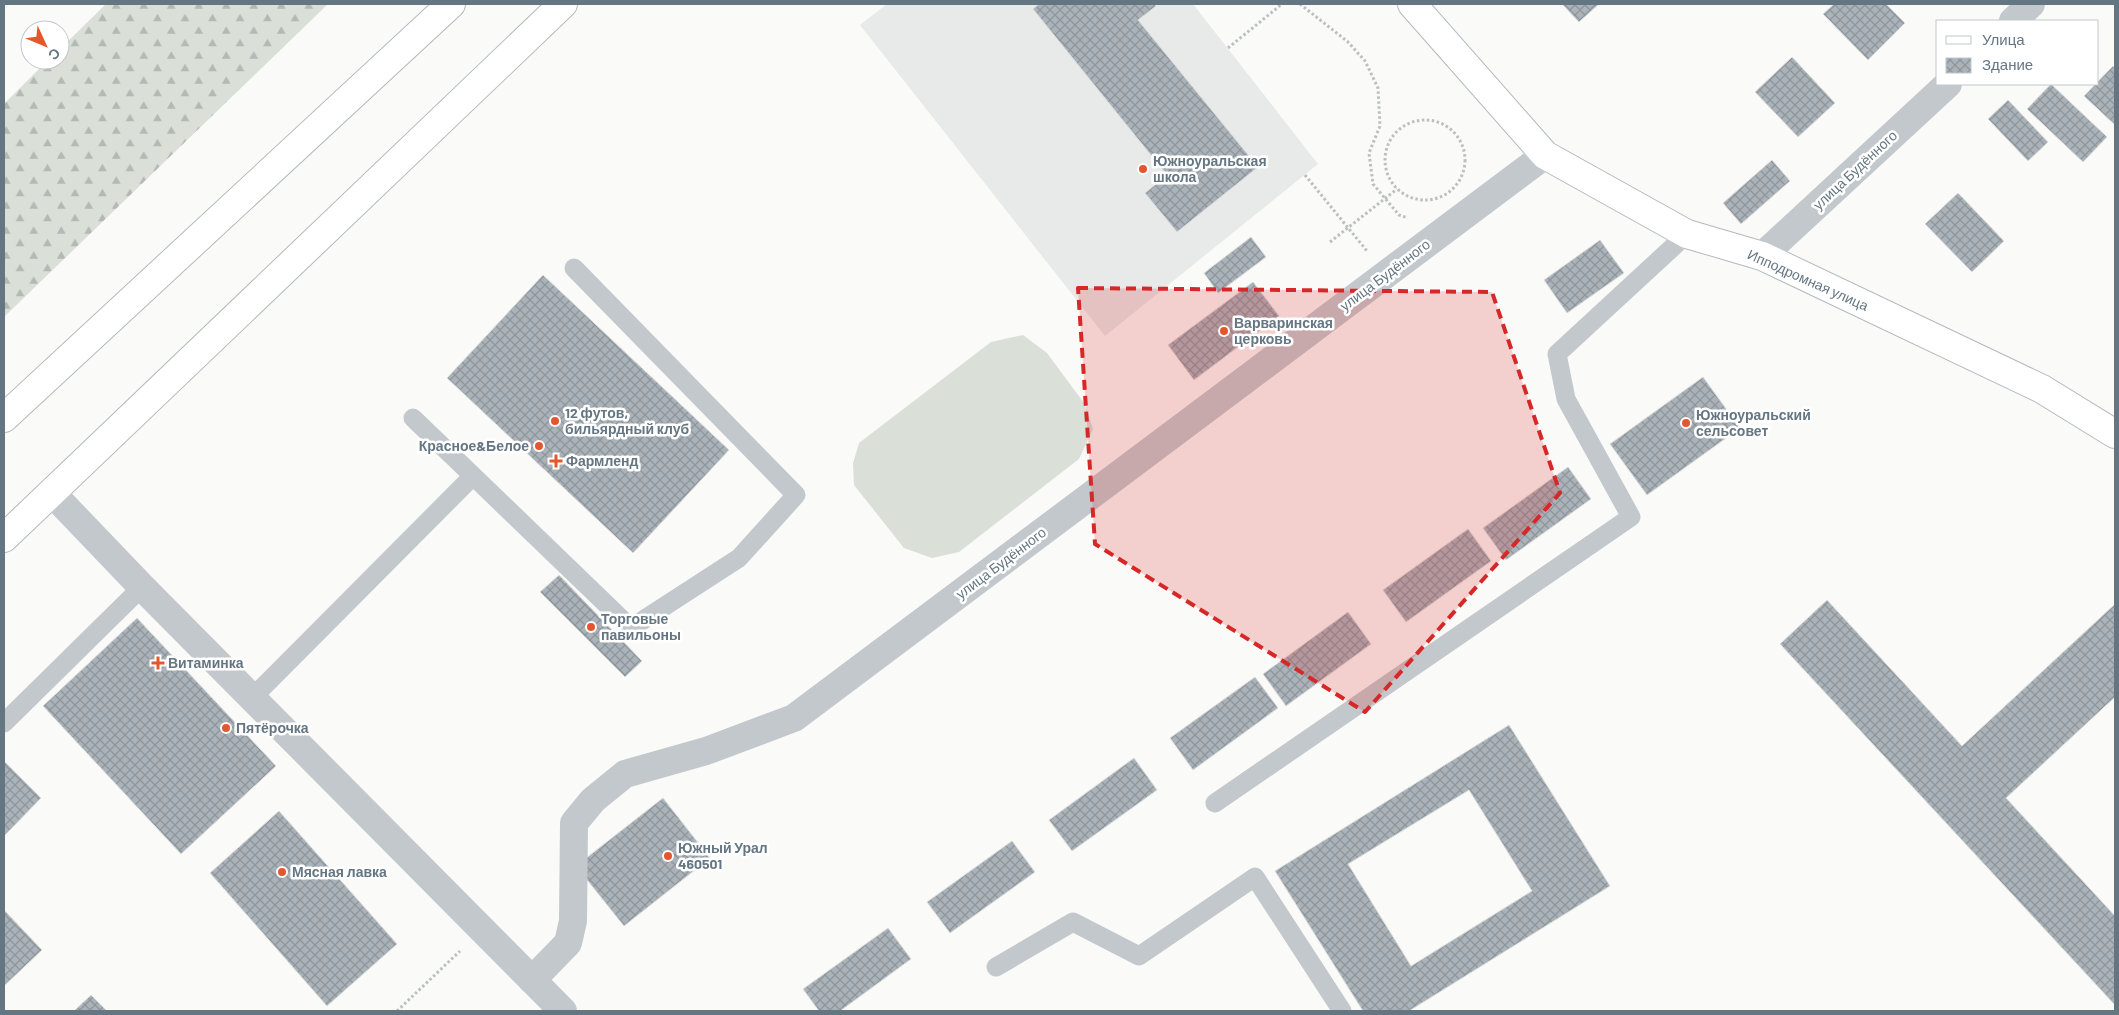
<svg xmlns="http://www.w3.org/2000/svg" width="2119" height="1015" viewBox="0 0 2119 1015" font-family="Barlow,sans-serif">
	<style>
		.built { fill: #e8e9e9 }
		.forest { fill: url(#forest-firs) }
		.pitch { fill: #dadfd7 }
		.building { fill: url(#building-cross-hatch); stroke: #dcdcda; fill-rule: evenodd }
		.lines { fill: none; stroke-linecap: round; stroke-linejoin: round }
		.secondary-casing { stroke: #b3babf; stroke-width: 30 }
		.highway-casing { stroke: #b4b9bd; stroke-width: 30 }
		.path { stroke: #bbbfc2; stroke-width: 3; stroke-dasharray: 2.5 2.5; stroke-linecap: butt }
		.lane { stroke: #c3c8cc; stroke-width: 19 }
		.street { stroke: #c3c8cc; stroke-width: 28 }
		.secondary { stroke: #fff; stroke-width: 28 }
		.highway { stroke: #fff; stroke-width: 28 }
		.marked { fill: #d62828; fill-opacity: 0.2; stroke: #d62828; stroke-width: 4; stroke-dasharray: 10 6; stroke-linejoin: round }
		.poi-dot { fill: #e4572e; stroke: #fff; stroke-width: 2 }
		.labels { text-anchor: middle; stroke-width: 5; stroke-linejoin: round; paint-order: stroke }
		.poi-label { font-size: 14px; font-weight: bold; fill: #657683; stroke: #fff; text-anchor: start }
		.street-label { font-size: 14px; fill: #657683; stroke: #fff }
	</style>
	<defs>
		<pattern id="forest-firs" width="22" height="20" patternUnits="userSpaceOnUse" patternTransform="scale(1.25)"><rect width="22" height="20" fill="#dadfd7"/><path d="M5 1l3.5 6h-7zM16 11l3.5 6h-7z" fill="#b4b9b4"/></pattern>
		<pattern id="building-cross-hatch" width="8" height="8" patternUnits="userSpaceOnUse" patternTransform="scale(1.25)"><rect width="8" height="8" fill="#aab3b9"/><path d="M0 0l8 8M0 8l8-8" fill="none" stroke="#8e969c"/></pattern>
	</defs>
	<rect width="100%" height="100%" fill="#fafaf8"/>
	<path class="built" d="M887,4h306l125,160 -213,172 -245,-311z"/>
	<path class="forest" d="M106,4h222l-324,313v-213l44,-44h12v-11z"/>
	<path class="pitch" d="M1023,335l24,18 37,50 9,26 -14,30 -120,93 -27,6 -28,-10 -50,-63 -1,-22 6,-20 132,-101z"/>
	<g class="building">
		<path d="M1039,4h115l2,2 -18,14 120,147 -81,65 -32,-39 22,-18 -134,-166z"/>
		<path d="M1562,4h37l-20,18z"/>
		<path d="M1834,4h52l19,19 -37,37 -45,-46z"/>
		<path d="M1792,57l43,46 -37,34 -43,-45z"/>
		<path d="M2113,66l2,2v57l-31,-29z"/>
		<path d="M2051,84l56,53 -24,25 -56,-53z"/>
		<path d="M2008,100l40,42 -20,19 -40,-42z"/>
		<path d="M1772,160l18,21 -49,43 -18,-21z"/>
		<path d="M1958,193l46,48 -32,31 -47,-48z"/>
		<path d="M1251,237l15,20 -48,36 -14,-20z"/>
		<path d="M1600,240l24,33 -57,40 -23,-33z"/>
		<path d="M543,275l186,175 -96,103 -186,-175z"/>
		<path d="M1253,282l26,34 -85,64 -26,-35z"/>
		<path d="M1703,377l37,51 -93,67 -37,-51z"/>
		<path d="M1568,467l23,32 -85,61 -23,-32z"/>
		<path d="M1468,529l23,32 -85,61 -23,-32z"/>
		<path d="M559,575l83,86 -17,16 -85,-85z"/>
		<path d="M1827,600l135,146 153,-142v93l-109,101 109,118v89l-335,-361z"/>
		<path d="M1348,612l23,32 -85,62 -23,-32z"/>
		<path d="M137,618l139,148 -95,88 -138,-148z"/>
		<path d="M1255,677l23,31 -85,62 -23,-32z"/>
		<path d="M1509,725l101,161 -201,125h-46l-88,-140zM1469,790l63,101 -121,75 -63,-102z"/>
		<path d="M1134,758l23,32 -85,61 -23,-31z"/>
		<path d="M4,761l37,37 -37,38z"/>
		<path d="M663,798l47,60 -86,68 -48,-60z"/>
		<path d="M279,811l118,133 -70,62 -117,-133z"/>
		<path d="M1012,841l23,31 -85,61 -23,-31z"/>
		<path d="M4,910l38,40 -38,36z"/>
		<path d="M888,928l23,31 -71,52h-21l-16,-22z"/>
		<path d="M91,995l16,16h-33z"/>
	</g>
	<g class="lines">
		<defs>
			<path id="secondary" d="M1412,4l133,151 142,79 75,22 280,133 73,45"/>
			<g id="highway">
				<path d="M4,418l447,-414"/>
				<path d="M4,538l559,-534"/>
			</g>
		</defs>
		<use href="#secondary" class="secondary-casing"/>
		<use href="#highway" class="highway-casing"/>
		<g class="path">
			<path d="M1300,4l48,38 17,19 13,27 2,38 -11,27 4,31 26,31 9,3"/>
			<path d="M1228,48l54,-44"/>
			<circle cx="1425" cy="160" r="40"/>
			<path d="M1305,175l62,76"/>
			<path d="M1330,242l67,-53"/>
			<path d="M397,1011l63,-60"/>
		</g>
		<g class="lane">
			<path d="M413,418l218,210 108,-70 57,-63 -222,-227"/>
			<path d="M252,698l221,-222"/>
			<path d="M4,723l138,-136"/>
			<path d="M1215,803l416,-286 -65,-118 -9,-45 130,-120"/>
			<path d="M996,967l77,-45 66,34 116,-79 87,134"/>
		</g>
		<g class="street">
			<path d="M2013,21l18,-17"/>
			<path d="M1762,256l186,-172"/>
			<path d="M51,492l91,95 421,424"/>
			<path d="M532,980l36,-37 5,-22 1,-98 19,-23 32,-26 81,-23 88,-33 751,-563"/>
		</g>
		<use href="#secondary" class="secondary"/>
		<use href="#highway" class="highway"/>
	</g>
	<path class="marked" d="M1078,288l414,4 68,201 -195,219 -270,-168z"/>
	<g class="poi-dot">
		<circle cx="1143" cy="169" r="5"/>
		<circle cx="1224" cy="331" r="5"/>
		<circle cx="555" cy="421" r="5"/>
		<circle cx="1686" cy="423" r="5"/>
		<circle cx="539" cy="446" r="5"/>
		<path d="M553.5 453.5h5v5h5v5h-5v5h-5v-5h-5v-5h5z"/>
		<circle cx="591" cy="627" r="5"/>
		<path d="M155.5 655.5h5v5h5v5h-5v5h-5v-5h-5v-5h5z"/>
		<circle cx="226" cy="728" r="5"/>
		<circle cx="668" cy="856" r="5"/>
		<circle cx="282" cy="872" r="5"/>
	</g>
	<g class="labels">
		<g class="poi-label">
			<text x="1153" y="166">Южноуральская<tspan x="1153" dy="16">школа</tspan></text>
			<text x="1234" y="328">Варваринская<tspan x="1234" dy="16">церковь</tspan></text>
			<text x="565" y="418">12 футов,<tspan x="565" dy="16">бильярдный клуб</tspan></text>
			<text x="1696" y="420">Южноуральский<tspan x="1696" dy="16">сельсовет</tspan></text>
			<text x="529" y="451" text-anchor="end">Красное&amp;Белое</text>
			<text x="566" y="466">Фармленд</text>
			<text x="601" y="624">Торговые<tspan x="601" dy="16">павильоны</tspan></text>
			<text x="168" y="668">Витаминка</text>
			<text x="236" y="733">Пятёрочка</text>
			<text x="678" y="853">Южный Урал<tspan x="678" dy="16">460501</tspan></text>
			<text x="292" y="877">Мясная лавка</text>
		</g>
		<g class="street-label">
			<text transform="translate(1855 170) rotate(-43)" y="5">улица Будённого</text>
			<text transform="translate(1385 275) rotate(-37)" y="5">улица Будённого</text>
			<text transform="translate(1808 280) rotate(24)" y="5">Ипподромная улица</text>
			<text transform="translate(1001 563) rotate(-37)" y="5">улица Будённого</text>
		</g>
	</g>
	<rect width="2119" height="1015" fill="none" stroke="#657683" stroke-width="10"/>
	<rect x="1936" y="20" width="162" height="65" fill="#ffffff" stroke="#c1c8cd"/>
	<rect x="1946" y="36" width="25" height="8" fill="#ffffff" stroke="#c1c8cd"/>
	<text x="1982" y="45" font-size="15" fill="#657683">Улица</text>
	<rect x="1946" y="58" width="25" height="15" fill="url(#building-cross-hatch)" stroke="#c1c8cd"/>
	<text x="1982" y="70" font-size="15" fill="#657683">Здание</text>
	<g transform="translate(45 45) rotate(134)"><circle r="24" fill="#ffffff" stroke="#c1c8cd"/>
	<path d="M0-4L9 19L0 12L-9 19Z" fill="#e4572e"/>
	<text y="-8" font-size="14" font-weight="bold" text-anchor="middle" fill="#657683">С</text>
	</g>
</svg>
